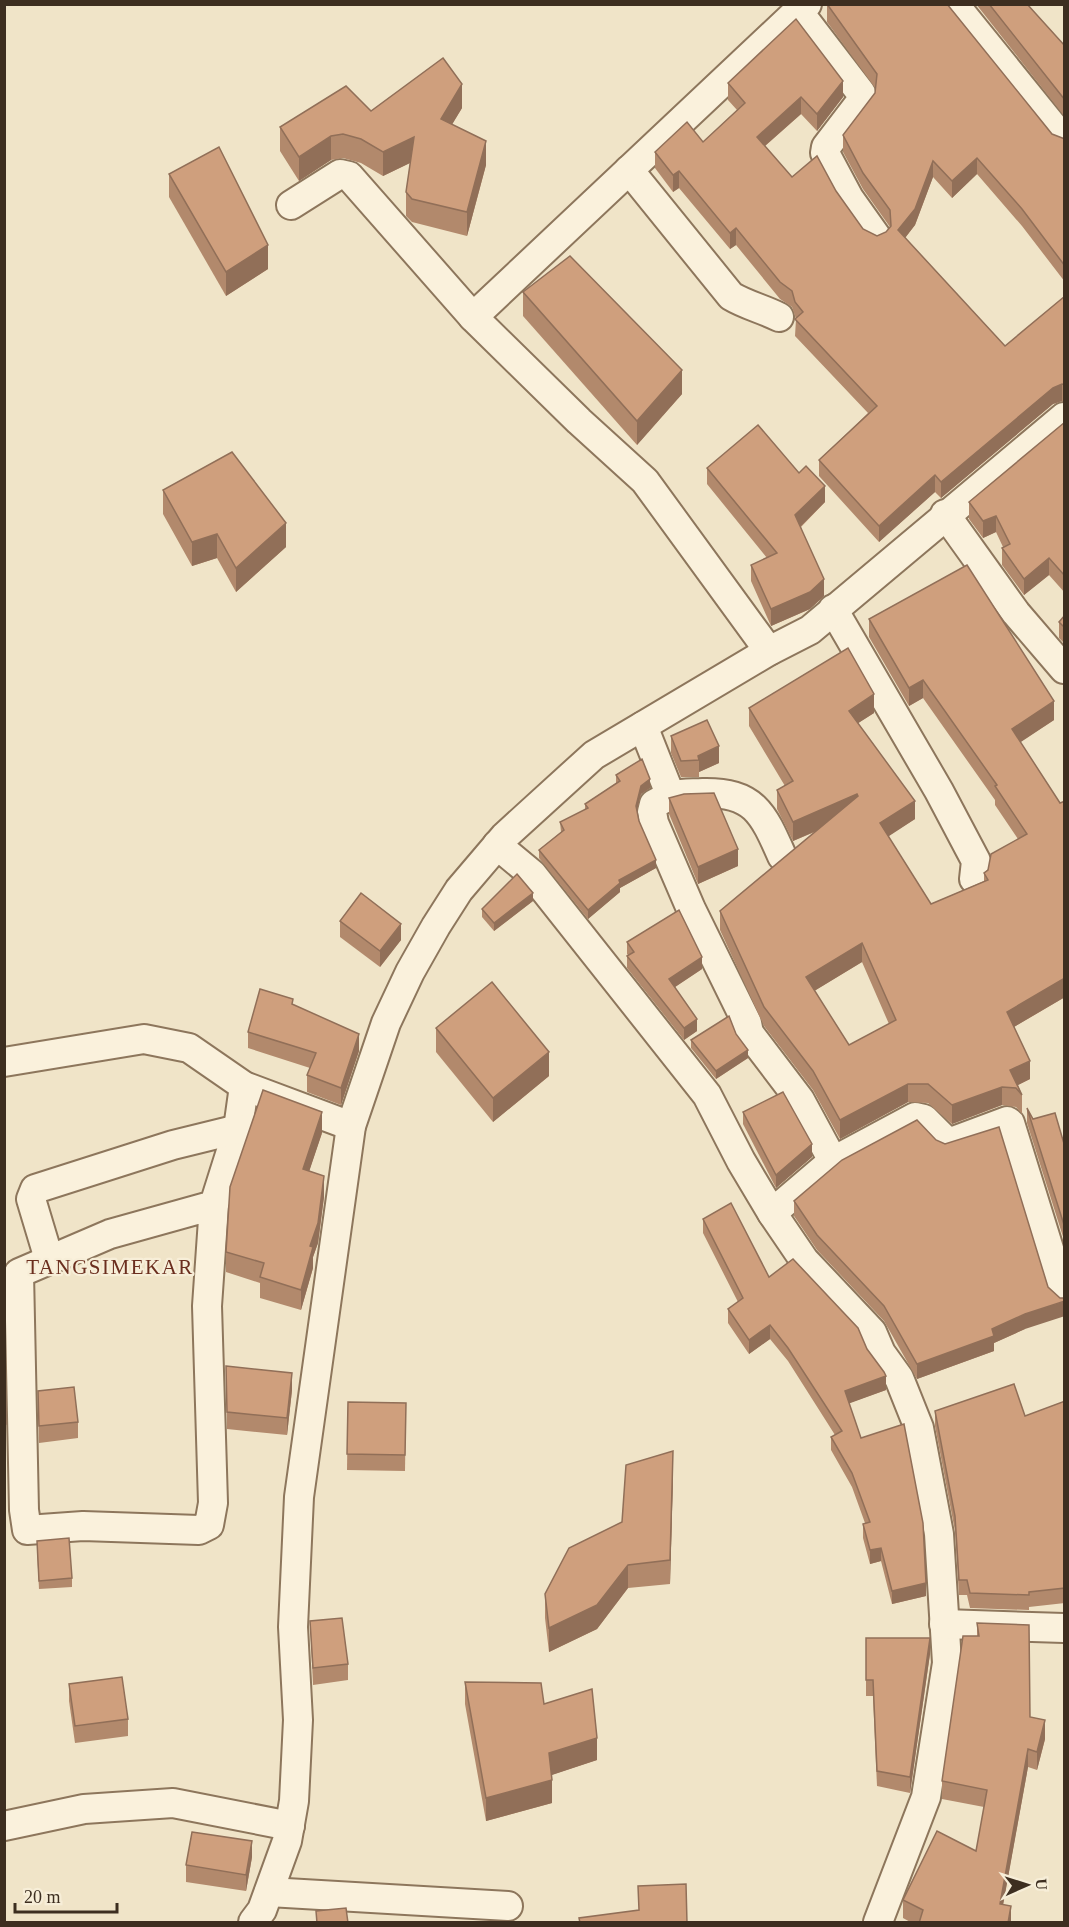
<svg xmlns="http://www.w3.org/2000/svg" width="1069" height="1927" viewBox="0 0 1069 1927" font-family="'Times New Roman',serif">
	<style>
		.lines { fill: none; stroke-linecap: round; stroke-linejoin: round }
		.minor-casing { stroke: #8d765c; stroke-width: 32 }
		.minor { stroke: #faf1dc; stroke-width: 28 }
		.wall { fill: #b2896c; fill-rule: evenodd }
		.shaded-wall { fill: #916f58 }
		.building { fill: #cf9f7d; stroke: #916f58; stroke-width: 1.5; fill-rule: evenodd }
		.labels { text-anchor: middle; stroke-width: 4.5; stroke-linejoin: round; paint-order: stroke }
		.quarter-label { font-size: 21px; letter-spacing: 1.5px; fill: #6b2e1e; stroke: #f7eed8 }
	</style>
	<rect width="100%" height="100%" fill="#f0e4c8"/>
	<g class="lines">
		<defs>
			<g id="minor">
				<path d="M807,4l-9,7 63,82 1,7 -36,47 -1,6 24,45 27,38"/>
				<path d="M954,4l110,136"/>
				<path d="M629,170l102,126c15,9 32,13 48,21"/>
				<path d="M291,205l49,-31 9,2 124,141 325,-306"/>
				<path d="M473,317l106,104 66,60 124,170"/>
				<path d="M945,514l71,99 48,56"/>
				<path d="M833,609l106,182 37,70 -2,18"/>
				<path d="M643,726l27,68"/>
				<path d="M497,845l35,29 175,221 34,66 31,52 61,-52 82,-44 9,2 24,24 59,-22 3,2 54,174"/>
				<path d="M782,856c-19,-43 -28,-64 -79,-63 -23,1 -29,-1 -49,11l-2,8 2,11 37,86 56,114 2,10 51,67 33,61"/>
				<path d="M4,1062l140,-23 45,9 55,38 107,40"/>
				<path d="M214,1205l-104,29 -91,39 5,237 3,20 56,-4 116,4 10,-5 4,-22 -6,-197 7,-101 24,-76 6,-43"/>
				<path d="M772,1213l32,47 68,72 9,21 18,25 20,50 20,106 8,129 -21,134 -48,125"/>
				<path d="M49,1259l-18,-60 4,-10 138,-44 65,-16"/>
				<path d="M944,1624l120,4"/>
				<path d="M4,1826l80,-17 89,-6 117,23"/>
				<path d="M269,1892l239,14"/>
				<path d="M253,1922l9,-12 25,-69 7,-40 4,-81 -5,-93 6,-130 52,-371 35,-103 24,-51 26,-46 23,-36 46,-54 89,-81 175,-104 41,-21 254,-213"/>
			</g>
		</defs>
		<use href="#minor" class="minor-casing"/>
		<use href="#minor" class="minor"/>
	</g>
	<g class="wall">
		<path d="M976,4h51l38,42v71z"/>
		<path d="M827,5l225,129 13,5v143l-43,-56 -45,-52 -25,24 -19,-21 -18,48 -10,13 100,108 60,-50v106l-3,-1 -9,3 -112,94 -6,-6 -56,50 -60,-66v-16l49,-47 -73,-77 1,-17 -4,-12 -12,-8 -44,-54 -6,4 -51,-61 -6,4 -18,-24v-16l48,-10 34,-32 -9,-10v-17l115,14 -26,34 -16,-17 -36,32 27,31 44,14 27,38 14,7 9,-4 4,-5 -27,-38 -20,-37v-17l32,-42 1,-4 -49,-67z"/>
		<path d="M462,108l-10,16 34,41 -19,71 -55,-14 -6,-6v-24l4,-29 -27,13 -22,-13 -18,-5 -12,2 -32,21 -19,-30v-24l91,-16z"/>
		<path d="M169,174l99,95 -42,27 -57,-99z"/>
		<path d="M523,292l159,102 -45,51 -114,-129z"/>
		<path d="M1065,422v171l-16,-18 -25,20 -22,-30v-17l1,-1 -7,-15 -13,6 -14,-19v-17z"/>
		<path d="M707,468l118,34 -24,25 23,69 -14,13 -39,17 -20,-45v-16l16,-7 -60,-74z"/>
		<path d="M163,490l123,57 -50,45 -19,-34 -25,8 -29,-52z"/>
		<path d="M1065,615v29l-6,-6v-16z"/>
		<path d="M869,619l185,101 -34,22 40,61 5,-2v196l-51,30 16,52 -12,6 4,10v19l-6,-7 -14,-2 -50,19 -24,-21 -20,-1 -68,37 -27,-49 -49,-64 -44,-96v-19l97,-80 -24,10 -16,-32v-19l8,-4 -36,-60v-18l125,5 -16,10 57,96 -27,17 43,68 53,-23v-8l34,-34 -23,-34v-5l-72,-102 -14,8 -40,-69zM862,962l27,62 -40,21 -35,-54z"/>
		<path d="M671,736l48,27 -20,9v5h-18l-10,-24z"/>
		<path d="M616,775l34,13 -9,6 -4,17 2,10 17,47 -36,20v4l-32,27 -49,-61v-8l22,-18 -1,-10 25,-12v-6l31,-21z"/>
		<path d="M669,798l69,68 -40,18 -29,-70z"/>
		<path d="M533,901l-39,30 -12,-14v-8z"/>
		<path d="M340,921l61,19 -21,27 -40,-30z"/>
		<path d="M627,942l75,27 -27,18 22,44 -13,9 -57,-72v-12l1,-1 -1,-1z"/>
		<path d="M293,1005l66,46 -18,54 -34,-13v-17l3,-7 -62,-20v-16z"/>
		<path d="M436,1028l113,48 -56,46 -57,-70z"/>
		<path d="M736,1034l12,24 -32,21 -25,-31v-8z"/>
		<path d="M1027,1108l6,11 32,28v96l-38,-120z"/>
		<path d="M743,1112l69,45 -36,31 -33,-64z"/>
		<path d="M322,1133l-13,38 15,26 -6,46 -5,14v11l-12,42 -41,-12v-15l-34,-11v-20z"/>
		<path d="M794,1201l231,128 -31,14v8l-77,28 -33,-58 -67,-71 -23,-34z"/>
		<path d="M703,1219l66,58 117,113 -37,13 12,35 65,158 -34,8 -11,-43 -11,3 -7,-26v-14l2,-1 -13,-36 -21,-37v-13l4,-2 -47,-74 -18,-22 -21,15 -21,-31v-14l10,-7 -35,-69z"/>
		<path d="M226,1366l66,24 -5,45 -60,-6z"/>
		<path d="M4,1367l2,57v17h-2z"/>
		<path d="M38,1391l40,31v16l-39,5z"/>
		<path d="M1065,1401v202l-36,4v3l-59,-2 -3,-13h-8l-4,-64 -20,-105v-15l90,5z"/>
		<path d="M348,1402l58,1 -1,68 -58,-1z"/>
		<path d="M673,1475l-3,109 -42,4 -31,41 -48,23 -4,-34v-24z"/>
		<path d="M37,1550l35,28v9l-33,2z"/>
		<path d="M310,1621l38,43v16l-35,5z"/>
		<path d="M977,1623l53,94 15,22 -8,31 -9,-3 -25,137 8,19h-99l-9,-5v-18l73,-49 8,-44 -42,-8v-18l35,-145z"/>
		<path d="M866,1638l64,16 -20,139 -33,-7 -4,-90h-7z"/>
		<path d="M465,1682l79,22 53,56 -46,15 1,28 -66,18 -21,-117z"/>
		<path d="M69,1684l59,35v17l-53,7 -6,-42z"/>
		<path d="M252,1857l-6,34 -60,-9v-17z"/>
	</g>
	<g class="shaded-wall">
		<path d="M843,81v16l-26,34v-17z"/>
		<path d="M462,84v24l-21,35v-24z"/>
		<path d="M801,97v17l-44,39v-16z"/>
		<path d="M331,136v24l-32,21v-24z"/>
		<path d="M414,137v24l-31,15v-24z"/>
		<path d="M486,141v24l-19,71v-24z"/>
		<path d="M977,158v16l-25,24v-17z"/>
		<path d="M933,161v16l-18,48 -17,22v-17z"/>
		<path d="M679,171v17l-6,4v-17z"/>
		<path d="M736,228v17l-6,4v-16z"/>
		<path d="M268,245v24l-42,27v-24z"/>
		<path d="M682,370v24l-45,51v-24z"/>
		<path d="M1062,384v17l-9,3 -112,94v-16l112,-94z"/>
		<path d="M935,475v17l-56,50v-16z"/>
		<path d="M825,486v16l-30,30v-17z"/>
		<path d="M996,516v16l-13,6v-17z"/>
		<path d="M286,523v24l-50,45v-24z"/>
		<path d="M217,534v24l-25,8v-24z"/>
		<path d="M1049,558v17l-25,20v-16z"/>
		<path d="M824,579v17l-14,13 -39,17v-17z"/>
		<path d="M923,680v18l-14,8v-18z"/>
		<path d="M874,694v19l-25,16v-18z"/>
		<path d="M1054,701v19l-42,28v-19z"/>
		<path d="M719,746v17l-20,9v-12l-1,-4z"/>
		<path d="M650,779v9l-9,6 -5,21v-9l5,-20z"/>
		<path d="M857,794v19l-64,28v-19z"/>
		<path d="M915,801v18l-35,23v-19z"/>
		<path d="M738,849v17l-40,18v-17z"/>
		<path d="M656,860v8l-36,20v4l-32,27v-9l31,-30z"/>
		<path d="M533,893v8l-39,30v-8z"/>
		<path d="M401,924v16l-21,27v-16z"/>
		<path d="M862,943v19l-56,34v-19z"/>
		<path d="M702,957v12l-33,22v-12z"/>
		<path d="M1065,978v19l-58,34v-19z"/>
		<path d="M697,1019v12l-13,9v-12z"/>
		<path d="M359,1034v17l-18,54v-17z"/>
		<path d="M748,1050v8l-32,21v-8z"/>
		<path d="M549,1052v24l-56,46v-24z"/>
		<path d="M1030,1061v18l-18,9 -2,-18z"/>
		<path d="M908,1084v18l-68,37v-19z"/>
		<path d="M1002,1087v18l-50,19v-19z"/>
		<path d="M322,1112v21l-19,57v-21z"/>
		<path d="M812,1144v13l-36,31v-13z"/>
		<path d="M324,1176v21l-6,46 -5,14v11l-12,42v-20z"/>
		<path d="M1065,1301v15l-40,13 -31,14v8l-77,28v-15l108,-50z"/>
		<path d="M770,1325v14l-21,15v-14z"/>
		<path d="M292,1373v17l-5,45v-17z"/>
		<path d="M886,1376v14l-41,15v-14z"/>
		<path d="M673,1451v24l-3,109v-24z"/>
		<path d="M881,1548v13l-11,3v-14z"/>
		<path d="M628,1565v23l-31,41 -48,23v-24z"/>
		<path d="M926,1583v13l-34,8v-13z"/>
		<path d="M930,1638v16l-20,139v-16z"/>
		<path d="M1045,1720v19l-8,31v-18z"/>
		<path d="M597,1738v22l-48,16v-23z"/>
		<path d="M1028,1749v18l-28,155v-18z"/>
		<path d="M552,1780v23l-66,18v-23z"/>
		<path d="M252,1841v16l-6,34v-16z"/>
		<path d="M1011,1906v17h-3z"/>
	</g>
	<g class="building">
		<path d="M827,4h120l105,130 13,5v127l-43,-57 -45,-51 -25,23 -19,-20 -18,48 -17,21 107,116 60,-50v89l-3,-1 -9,4 -112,94 -6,-7 -56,51 -60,-66 58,-54 -82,-87 8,-7 -8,-10 -3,-11 -12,-9 -44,-54 -6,5 -51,-62 -6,4 -18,-23 32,-30 16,20 42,-39 -17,-20 68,-64 47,62 -26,33 -16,-17 -44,40 35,40 25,-21 19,35 27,38 14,7 9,-4 5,-6 -1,-16 -27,-37 -20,-38 32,-42 2,-19z"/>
		<path d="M989,4h38l38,42v54z"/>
		<path d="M443,58l19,26 -21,35 45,22 -19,71 -55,-13 -6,-7 8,-55 -31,15 -22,-13 -18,-5 -12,2 -32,21 -19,-30 66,-41 25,25z"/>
		<path d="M219,147l49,98 -42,27 -57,-98z"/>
		<path d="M570,256l112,114 -45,51 -114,-129z"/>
		<path d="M1065,422v154l-16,-18 -25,21 -22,-31 8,-4 -14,-28 -13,5 -14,-19z"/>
		<path d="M758,425l41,48 7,-7 19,20 -30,29 29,64 -14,13 -39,17 -20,-44 26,-12 -70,-85z"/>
		<path d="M232,452l54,71 -50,45 -19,-34 -25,8 -29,-52z"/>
		<path d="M967,565l87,136 -42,28 48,74 5,-2v177l-58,34 23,49 -20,9 12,25 -6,-7 -14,-1 -50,18 -24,-21h-20l-68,36 -27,-49 -49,-64 -44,-96 138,-115 -1,-2 -64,28 -16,-32 16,-9 -44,-73 99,-60 26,46 -25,17 66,90 -35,22 51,81 57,-24 -4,-7 4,-3 3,-16 36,-20 -32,-48 2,-1 -74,-105 -14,8 -40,-69zM862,943l34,77 -47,25 -43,-68z"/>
		<path d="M1065,615v13l-6,-6z"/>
		<path d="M707,720l12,26 -21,10 1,4 -18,1 -10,-25z"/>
		<path d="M642,759l8,20 -9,7 -5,20 3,15 17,39 -37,20 1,3 -32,27 -49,-60 25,-20 -4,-8 28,-14 -3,-4 35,-23 -4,-6z"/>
		<path d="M714,793l24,56 -40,18 -29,-69 15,-4z"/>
		<path d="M517,874l16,19 -39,30 -12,-14z"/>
		<path d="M361,893l40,31 -21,27 -40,-30z"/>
		<path d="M679,910l23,47 -33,22 28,40 -13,9 -57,-72 7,-4 -7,-10z"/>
		<path d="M492,982l57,70 -56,46 -57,-70z"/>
		<path d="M260,989l33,10 -1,5 67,30 -18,54 -34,-13 9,-22 -68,-21z"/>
		<path d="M729,1016l7,18 12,16 -32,21 -25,-31z"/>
		<path d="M263,1090l59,22 -19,57 21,7 -6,47 -8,23 3,1 -12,43 -41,-13 4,-14 -38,-11 4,-65z"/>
		<path d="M783,1092l29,52 -36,31 -33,-63z"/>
		<path d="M1027,1108l6,11 22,-6 10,34v81z"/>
		<path d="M917,1120l19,20 9,4 54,-17 49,160 12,11h5v3l-40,13 -33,15 2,7 -77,28 -33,-58 -67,-71 -23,-34 48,-41z"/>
		<path d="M731,1203l38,74 24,-18 65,69 9,21 17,23 2,4 -41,15 16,47 43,-14 19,99 3,60 -34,8 -11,-43 -11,2 -7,-26 7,-2 -18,-49 -21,-36 11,-6 -54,-83 -18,-23 -21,15 -21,-31 15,-11 -40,-79z"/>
		<path d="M226,1366l66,7 -5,45 -60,-6z"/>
		<path d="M5,1367l1,57h-2v-57z"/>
		<path d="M1014,1384l11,32 40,-15v187l-36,4v3l-59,-2 -3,-13h-8l-4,-64 -20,-105z"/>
		<path d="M74,1387l4,35 -39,4 -1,-35z"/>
		<path d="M348,1402l58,1 -1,52 -58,-1z"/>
		<path d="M673,1451l-3,109 -42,5 -31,40 -48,23 -4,-34 24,-46 53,-26 4,-57z"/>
		<path d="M69,1538l3,40 -33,3 -2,-40z"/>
		<path d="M342,1618l6,46 -35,4 -3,-47z"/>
		<path d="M977,1623l52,2 1,92 15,3 -8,32 -9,-3 -28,155 11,2 -3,17h-89l4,-13 -20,-10 34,-69 39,20 11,-61 -45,-9 21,-145h16z"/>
		<path d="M866,1638h64l-20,139 -33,-6 -4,-91h-7z"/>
		<path d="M122,1677l6,42 -53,7 -6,-42z"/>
		<path d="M465,1682l76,1 3,21 48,-15 5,49 -48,15 3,27 -66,18z"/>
		<path d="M192,1832l60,9 -6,34 -60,-10z"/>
		<path d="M686,1884l1,39h-107l-1,-5 60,-8 -1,-24z"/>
		<path d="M346,1908l2,15h-31l-1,-12z"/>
	</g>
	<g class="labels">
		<g class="quarter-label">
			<text x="110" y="1274">TANGSIMEKAR</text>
		</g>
	</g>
	<rect width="1069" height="1927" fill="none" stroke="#3d2e20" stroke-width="12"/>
	<g transform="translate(1027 1885) rotate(87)" stroke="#f7eed8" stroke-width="4.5" paint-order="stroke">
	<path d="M0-4.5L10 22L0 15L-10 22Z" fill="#3d2e20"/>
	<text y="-9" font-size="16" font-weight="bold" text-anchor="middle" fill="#3d2e20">U</text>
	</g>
	<path d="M15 1903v9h102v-9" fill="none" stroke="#3d2e20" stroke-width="3"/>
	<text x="24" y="1903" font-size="18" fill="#3d2e20" stroke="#f7eed8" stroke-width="4.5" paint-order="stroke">20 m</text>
</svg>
